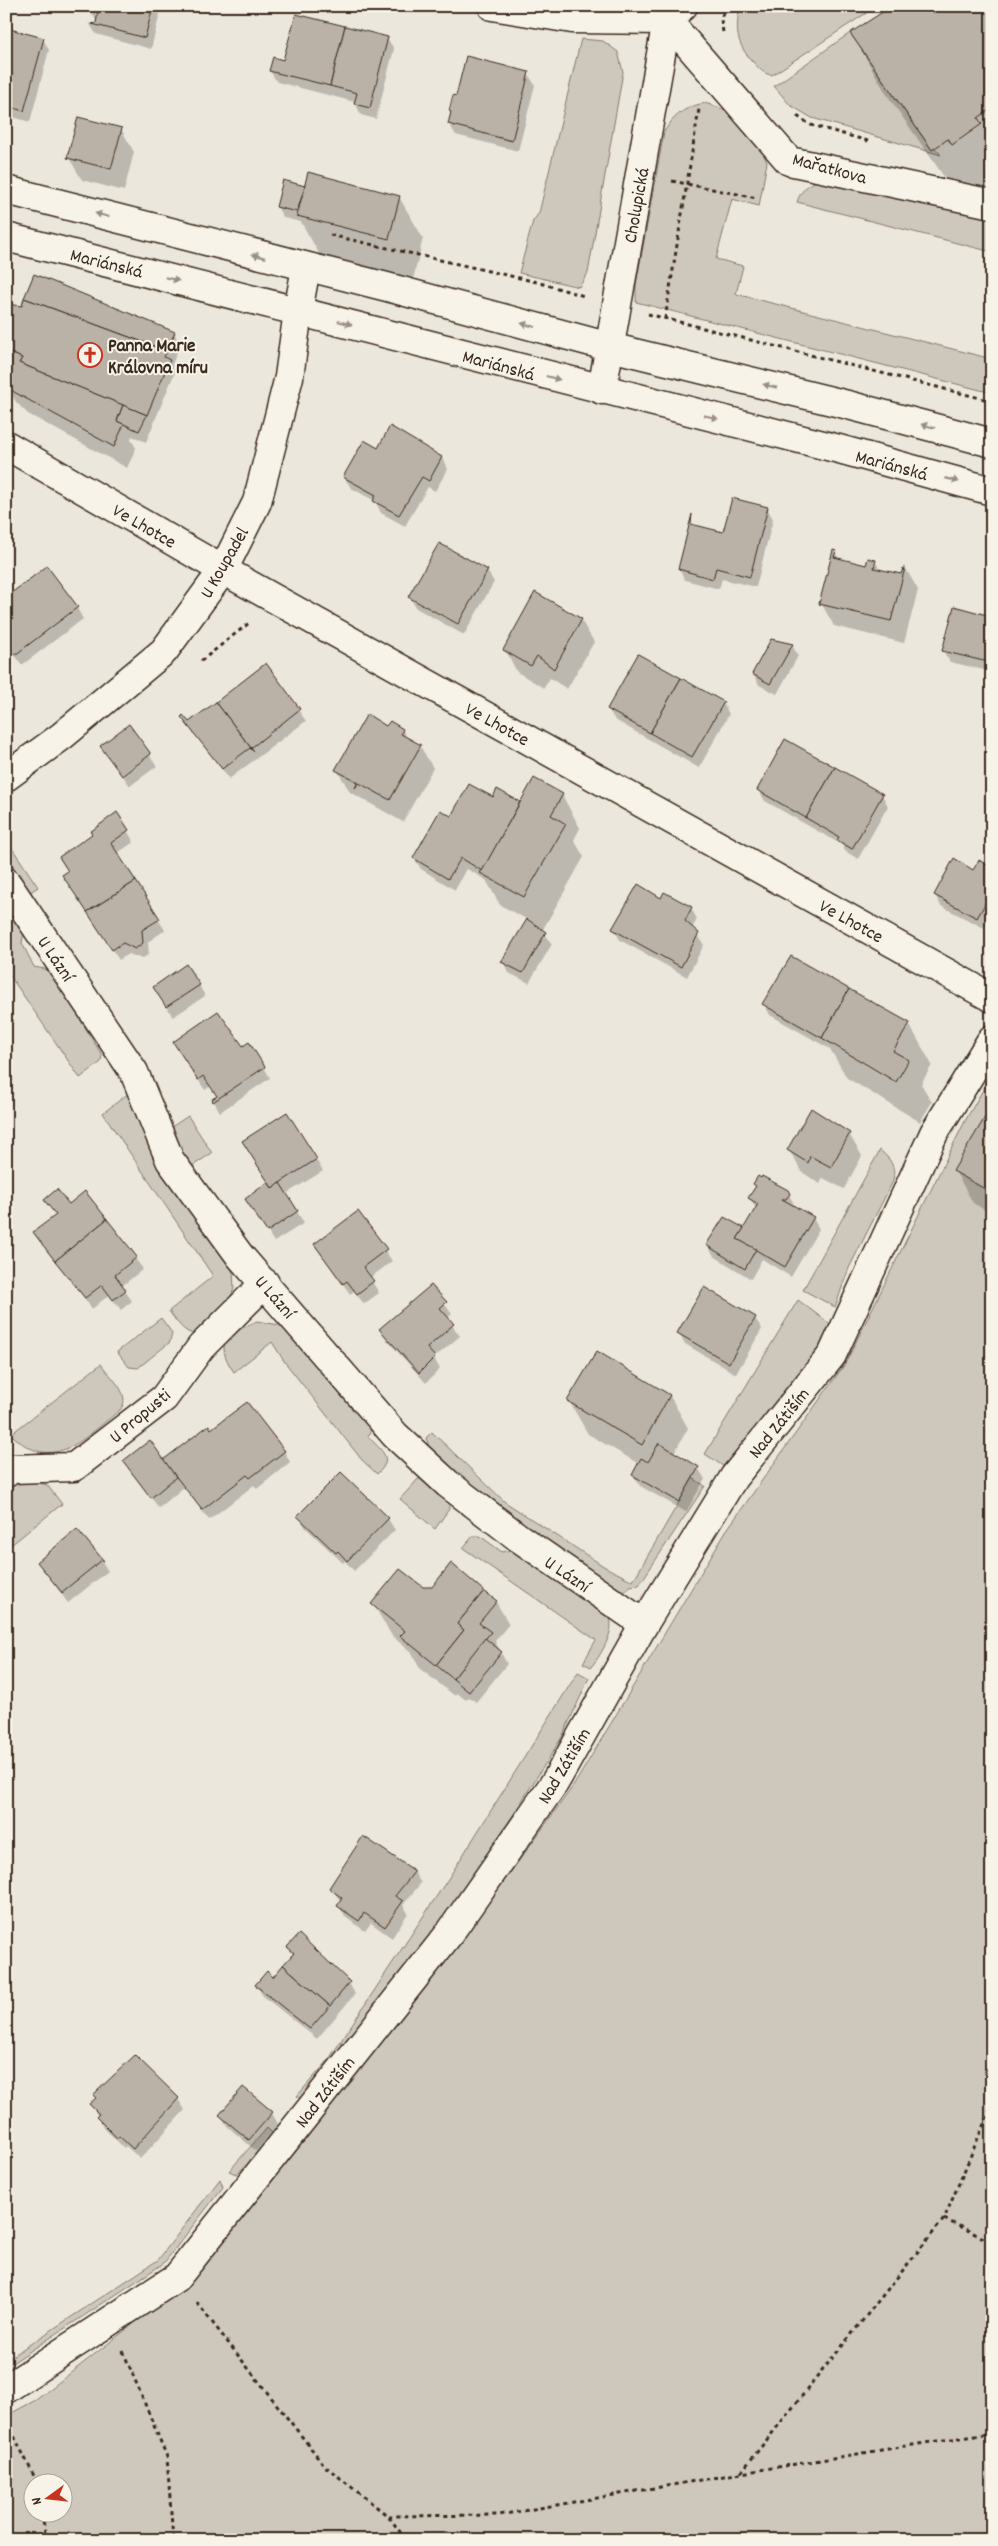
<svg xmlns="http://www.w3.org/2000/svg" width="998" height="2546" viewBox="0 0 998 2546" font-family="Dekko,sans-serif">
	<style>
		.green { fill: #cec8bc; stroke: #84796d; fill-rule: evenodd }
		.shadow { fill: #0003 }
		.building { fill: #bab2a7; stroke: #3b2a1e }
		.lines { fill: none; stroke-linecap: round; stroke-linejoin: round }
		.minor-casing { stroke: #3b2a1e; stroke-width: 31 }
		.tertiary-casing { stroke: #3b2a1e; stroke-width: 31 }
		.path { stroke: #3b2a1e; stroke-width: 3; stroke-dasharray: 4 4; stroke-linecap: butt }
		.minor { stroke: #f7f3e8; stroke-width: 28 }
		.tertiary { stroke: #f7f3e8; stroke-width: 28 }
		.oneway { fill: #998e83 }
		.labels { text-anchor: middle; stroke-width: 4; stroke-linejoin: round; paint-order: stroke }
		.street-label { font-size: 19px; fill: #3b2a1e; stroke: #f7f3e8 }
		.poi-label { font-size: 19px; font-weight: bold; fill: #3b2a1e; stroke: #f7f3e8; text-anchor: start }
	</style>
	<rect width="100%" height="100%" fill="#ece7dc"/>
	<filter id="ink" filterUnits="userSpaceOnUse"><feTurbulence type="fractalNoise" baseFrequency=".02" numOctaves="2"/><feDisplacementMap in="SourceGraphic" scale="10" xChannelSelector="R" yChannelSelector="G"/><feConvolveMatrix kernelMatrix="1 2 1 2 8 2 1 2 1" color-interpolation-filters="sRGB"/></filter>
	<g filter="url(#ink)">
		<g class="green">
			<path d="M740,6h137l-105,69c-9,-1 -12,-6 -19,-13 -17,-18 -18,-32 -13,-56z"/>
			<path d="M850,33l82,117 3,-2 6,7 -129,-37 -22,-13 -16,-19z"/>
			<path d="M581,39l22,2 15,11 5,20 -35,201 -9,14 -60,-14 14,-52 6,-8z"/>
			<path d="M705,103l26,9 27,30 9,20 -8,44 -27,-7 -16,60 27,7 -7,28 256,65v34l-356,-91v-17l28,-153c11,-18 21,-25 41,-29z"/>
			<path d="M835,178l157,41v33l-195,-50c6,-19 21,-23 38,-24z"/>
			<path d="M6,839l32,48 -12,8 -14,-24 2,-4 -8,-12z"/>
			<path d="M6,906l18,26 -2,11 12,24 16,3 52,85 -1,7 -21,16 -74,-108z"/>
			<path d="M992,1074v1466h-986v-124l30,-16 165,-129 237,-299 136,-187 152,-254 119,-167 120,-243zM32,2484h30v30h-30z"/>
			<path d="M129,1093l31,74 73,105c0,5 1,11 1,16 -2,11 -27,46 -39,46 -11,0 -21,-16 -26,-23l44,-35 -110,-163z"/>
			<path d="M188,1116l24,37 -24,16 -15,-43z"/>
			<path d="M880,1150c11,10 16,16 13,31l-44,87 -14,39 -32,-17z"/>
			<path d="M798,1300l33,25 -3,14 -57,75 -48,52 -18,-12z"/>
			<path d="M161,1318l11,15 -2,9 -32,26 -9,-1 -12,-15z"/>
			<path d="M257,1321l22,4 19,13 70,82 3,10 -3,6c13,15 27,22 9,38l-15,-14 -78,-99 -12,-19 -38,30c-22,-31 -5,-38 23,-51z"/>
			<path d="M101,1364c9,13 32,31 19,46 -35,27 -67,66 -109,24z"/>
			<path d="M432,1432l73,70 100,65 28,14 60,-103 12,8 -66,99 -9,1 -6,7 -7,1 -128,-91 -58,-51 -5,-14z"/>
			<path d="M418,1479l9,1 22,22v7l-14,20 -35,-30z"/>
			<path d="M29,1480l18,5 15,19 -56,45v-66z"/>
			<path d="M473,1536h7l22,16 13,-3 87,60c2,3 6,7 8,10 5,13 -11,39 -19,48l-8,-4 13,-23 -133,-92z"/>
			<path d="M578,1672l11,6 -27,59 -106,169 -152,196 -7,-6 30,-34 121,-183z"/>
			<path d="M267,2128l9,9 -15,17 -25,20 -7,-3z"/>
			<path d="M220,2179l3,8 -59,76 -158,104v-7l152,-100z"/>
		</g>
		<g class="shadow">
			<path d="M91,6h71l-11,43 -55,-15 -7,-11 8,1v-2l-7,-12z"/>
			<path d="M992,6v197l-24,8 -81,-116 -35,-61z"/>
			<path d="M6,30l37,9 6,11 -19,72 -24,-7z"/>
			<path d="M387,38l7,11 -18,70 -15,-4 -6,-13 -78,-20 -7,-11 14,-9z"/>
			<path d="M528,74l7,11 -17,66 -62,-16 -7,-11 3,-10 -2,-3 7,-14z"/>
			<path d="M121,129l13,23 -10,39 -42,-11 -13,-22z"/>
			<path d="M305,187l94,10 24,41 -10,42 -92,-23 -20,-35 -17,-4 -7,-11z"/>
			<path d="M6,305l168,28 6,11 -8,21 3,7 -29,70 -14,-6 -1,3 5,9 -9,20 -99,-54 -12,-12 -10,-18z"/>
			<path d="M391,428l51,30 6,11 -13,22 -7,-4 -23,39 -24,-13 -6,-12 -24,-13 -7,-11 34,-27z"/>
			<path d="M767,508l6,11 -17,68 -34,-8 -3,10 -34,-9 -6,-11 44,-36z"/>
			<path d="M835,552l4,8 28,6 8,-5 5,9 22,6 3,-9 13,23 -14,53 -70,-17 -13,-23z"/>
			<path d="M487,571l7,11 -30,53 -48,-27 -6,-11z"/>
			<path d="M6,599l71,9 6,11 -61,46 -16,-22z"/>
			<path d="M991,603l1,69 -42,-10 -7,-11 45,-35z"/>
			<path d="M581,620l13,22 -27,47 -17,-11 -6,10 -27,-16 -12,-23z"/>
			<path d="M792,645l6,11 -21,38 -18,-9 -6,-11z"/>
			<path d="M266,665l40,56 -77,58 -40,-55z"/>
			<path d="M723,703l6,11 -30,54 -84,-48 -7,-11z"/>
			<path d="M129,726l28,40 -27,20 -28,-39z"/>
			<path d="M387,727l15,3 6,9 12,7 13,22 -30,54 -53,-30 -13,-22z"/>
			<path d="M758,790l124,5 6,11 -30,53 -13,-8 -3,-6 -77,-44z"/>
			<path d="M562,795l18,33 -6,12 10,17 -42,74 10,13 -23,39 -20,-10 -6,-11 25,-42 -28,-15 -14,-25 -19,-11 -12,21 -34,-21 -7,-11 38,-40 41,-19 26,4 1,2z"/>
			<path d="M117,814l17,28 -18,12 49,76 -17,12 1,12 -7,5 -13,-5 -10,6 -49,-74 -1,-14z"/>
			<path d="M992,869v45l-8,14 -43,-22 -6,-11 38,-23z"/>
			<path d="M662,899l29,9 6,11 -5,10 12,16 -17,32 -67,-37 -6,-11z"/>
			<path d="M199,985l6,11 -32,21 -12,-19z"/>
			<path d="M764,1004l145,20 23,41 -11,19 11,18 -12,20 -73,-44 -17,-29 -60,-34z"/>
			<path d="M242,1048l22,19 6,11 -50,34 -7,-12 5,-3 -7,-11 -6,4 -24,-36z"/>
			<path d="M992,1111v103l-19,-11 -18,-32z"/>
			<path d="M286,1113l37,58 -37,23 18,29 -30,19 -27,-43 22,-17z"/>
			<path d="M849,1134l13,22 -18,33 -21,-11 -3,6 -18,-12 -13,-22z"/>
			<path d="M755,1184l32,7 8,15 -1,1 19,11 6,11 -28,48 -29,-18 -11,20 -37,-23 -7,-11 38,-15 11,-21 -6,-11 6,-11z"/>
			<path d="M85,1193l58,76 -21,17 10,15 -11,9 -12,-15 -17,14 -57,-77 21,-16 -10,-16 23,6z"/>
			<path d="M358,1212l34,49 -22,17 9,15 -15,11 -10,-13 -4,3 -34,-49z"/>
			<path d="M431,1286l21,28 -5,4 13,18 -26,22 6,11 -14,14 -39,-43 -6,-11z"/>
			<path d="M705,1288l50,30 7,11 -26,45 -51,-30 -6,-11z"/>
			<path d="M670,1396l18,32 -14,25 24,15 7,11 -19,33 -46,-26 -7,-11 6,-11 -51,-30 -19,-33z"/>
			<path d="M211,1431l73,20 6,11 -33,27 -3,-4 -45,35 -25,-33 -25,21 -28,-36 33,-11z"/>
			<path d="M341,1474l47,45 7,11 -41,41 -9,-10 -2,2 -38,-36 -6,-11z"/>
			<path d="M101,1560l7,11 -40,32 -30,-41z"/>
			<path d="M423,1588l73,14 13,22 -14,17 12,23 -31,38 -7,-5 -3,3 -9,-7 -2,3 -35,-27 -9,-17 -19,-16 -19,-32z"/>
			<path d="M363,1837l51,35 7,11 -18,22 5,8 -16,25 -21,-15 -6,8 -20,-14 -6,-11 2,-4 -10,-14z"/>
			<path d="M289,1947l60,36 6,11 -38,45 -54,-43 -7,-11 17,-6 20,-24z"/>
			<path d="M135,2057l43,42 7,11 -45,49 -14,-13 -2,2 -20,-20 -13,-24 5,-5 -1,-3z"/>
			<path d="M272,2113l6,11 -22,27 -29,-25 -6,-11z"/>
		</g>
		<g class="building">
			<path d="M90,6h63l-8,32 -53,-14 4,-1 2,-11 -9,-2z"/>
			<path d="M892,6h100v102l-14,10 4,6 -30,21 -4,-6 -16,11 -82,-117z"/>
			<path d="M296,14l49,12 -15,60 -61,-15 4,-14 10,3z"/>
			<path d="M345,26l43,11 -18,71 -16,-4 3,-11 -27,-7z"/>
			<path d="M6,28l38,10 -20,73 -18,-5z"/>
			<path d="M466,56l63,16 -17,69 -64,-17 3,-12 -2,-1 4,-16 3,1z"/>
			<path d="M78,117l44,11 -11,41 -44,-11z"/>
			<path d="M308,172l92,24 -11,43 -92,-23z"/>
			<path d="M283,180l22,6 -8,26 -21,-5z"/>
			<path d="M34,274l141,58 -8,19 -143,-53z"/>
			<path d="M24,298l143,53 -3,6 6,3 -23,55 -128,-52 3,-5 -16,-7v-47l16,2z"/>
			<path d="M8,352l14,6 -3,5 104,42 -6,16 7,3 -10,23 -100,-55 -8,-8z"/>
			<path d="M123,405l24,10 -8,16 -22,-10z"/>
			<path d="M390,426l52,31 -13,24 -7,-4 -23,38 -26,-14 3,-6 -33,-18 21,-37 14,8z"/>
			<path d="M732,498l36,9 -18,70 -34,-9 -3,11 -35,-10 14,-55 -1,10 32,8z"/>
			<path d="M439,543l49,27 -30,54 -50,-27z"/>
			<path d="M833,550l3,1 -2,6 32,8 2,-7 8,2 -2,8 27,6 2,-6h2l-14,53 -72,-17z"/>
			<path d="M47,566l31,41 -63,48 -9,-13v-45z"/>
			<path d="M535,592l47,27 -28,50 -17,-13 -6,10 -28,-16z"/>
			<path d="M990,601l2,62 -50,-12 12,-45 33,9z"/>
			<path d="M771,639l22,5 -23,40 -18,-10z"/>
			<path d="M638,654l43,24 -31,55 -43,-24z"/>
			<path d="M266,663l34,46 -49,39 -35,-46z"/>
			<path d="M681,678l43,24 -32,55 -42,-24z"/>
			<path d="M216,702l38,50 -4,-4 -28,21 -41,-52 2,-2 6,7z"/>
			<path d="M367,714l19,12 4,-5 13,8 -2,5 20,11 -31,55 -31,-17 -4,5 3,-6 -23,-12z"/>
			<path d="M129,724l22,30 -29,22 -22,-30z"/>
			<path d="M785,739l50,28 -29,51 -49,-28z"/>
			<path d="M835,767l48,27 -31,55 -15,-9 2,-3 -33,-19z"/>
			<path d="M534,778l29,16 -12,21 15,9 -42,73 -44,-24z"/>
			<path d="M469,784l24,13 4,-8 23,13 -38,69 -21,-13 -13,21 -35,-21 27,-48 11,6z"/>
			<path d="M117,812l12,18 -18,13 25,38 -49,31 -25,-37 6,-4 -9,-14 33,-23 -2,-2z"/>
			<path d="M954,858l19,12 6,-10 13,8v24l-15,26 -43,-23z"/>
			<path d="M136,881l24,38 -18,11 1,13 -8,6 -12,-6 -11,7 -25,-38z"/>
			<path d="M638,884l23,14 3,-6 28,15 -7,14 14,12 -18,34 -69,-38z"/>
			<path d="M527,919l19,13 -23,41 -22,-11z"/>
			<path d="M791,956l58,33 -27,49 -60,-34z"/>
			<path d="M186,964l14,21 -34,22 -13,-20z"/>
			<path d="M849,989l61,34 -17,28 16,9 -13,22 -74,-44z"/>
			<path d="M218,1011l25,35 6,-4 16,25 -52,35 -1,-3 5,-3 -14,-20 -5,4 -25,-38z"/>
			<path d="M811,1108l39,25 -19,34 -21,-11 -2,7 -21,-13z"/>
			<path d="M990,1109l2,1v83l-39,-22z"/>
			<path d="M287,1112l30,47 -45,29 -30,-47z"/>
			<path d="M758,1176l3,2 1,-2 26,14 2,4 -4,5h-4l32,18 -29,50 -48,-28 21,-35 -10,-6 8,-12 -3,-2z"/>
			<path d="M268,1182l4,6 8,-5 18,28 -31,21 -22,-33z"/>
			<path d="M57,1189l12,15 16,-13 22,28 -52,42 -22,-29 23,-17 -12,-15z"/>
			<path d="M358,1211l29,38 -24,18 11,14 -17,13 -10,-13 -4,3 -29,-40z"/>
			<path d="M724,1217l20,11 -7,11 19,10 -11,20 -39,-24z"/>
			<path d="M107,1219l30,38 -22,18 11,15 -13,10 -11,-15 -17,13 -30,-37z"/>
			<path d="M431,1285l16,17 -7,6 14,16 -27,24 8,9 -16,16 -40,-44z"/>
			<path d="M704,1287l52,30 -27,46 -52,-30z"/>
			<path d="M597,1351l73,44 -28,50 -75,-44z"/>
			<path d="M247,1402l38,49 -35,27 -3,-3 -45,35 -39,-50 46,-35 2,4z"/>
			<path d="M150,1440l26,37 -25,21 -28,-37z"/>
			<path d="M659,1443l40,24 -20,35 -47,-27 9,-17 7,4z"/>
			<path d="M341,1472l48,46 -42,43 -9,-10 -2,2 -39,-37z"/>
			<path d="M77,1529l27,32 -2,-1 -40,32 1,2 -26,-32z"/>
			<path d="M451,1563l33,28 -27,33 7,6 -28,35 -36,-29 5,-5 -34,-27 29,-35 23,18h9z"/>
			<path d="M484,1591l13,10 -18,22 12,9 -38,47 -17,-14 28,-35 -7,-6z"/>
			<path d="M485,1638l17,14 -33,40 -16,-13z"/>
			<path d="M363,1836l52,35 -20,25 8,5 -18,26 -21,-14 -5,8 -22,-15 5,-8 -13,-10z"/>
			<path d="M299,1934l51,48 -20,24 -47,-41 11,-12 -7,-6z"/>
			<path d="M283,1965l47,41 -20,23 -55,-44 12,-14 6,6z"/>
			<path d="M135,2055l44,43 -46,51 -14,-13 -2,2 -21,-21 3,-3 -10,-10 7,-6 -3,-3z"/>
			<path d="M243,2087l30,25 -24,28 -30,-25z"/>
		</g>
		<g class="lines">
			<defs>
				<g id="minor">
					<path d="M492,6l80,13 95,1 16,-14"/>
					<path d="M667,20l122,141 203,43"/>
					<path d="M602,390l65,-370"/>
					<path d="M6,445l217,125 769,428"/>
					<path d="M6,882l128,190 36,88 70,96 155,179 53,49 71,54 125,86"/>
					<path d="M6,1473l6,-4 62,-2 90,-69 37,-51 64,-64"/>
					<path d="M6,2389l171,-112 272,-343 106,-152 89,-158 90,-147 98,-122 102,-222 58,-94"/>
				</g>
				<g id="tertiary">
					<path d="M6,190l381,97 223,60 238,58 144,38"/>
					<path d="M6,237l833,212 153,42"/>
					<path d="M6,777l56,-41 102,-85 59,-81 34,-68 32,-125 9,-66 8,-43"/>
				</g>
			</defs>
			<use href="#minor" class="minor-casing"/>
			<use href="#tertiary" class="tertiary-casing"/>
			<g class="path">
				<path d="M723,32l-2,-12 4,-14"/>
				<path d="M797,116l14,9 57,16"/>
				<path d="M672,181l85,17"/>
				<path d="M330,235l207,47 47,14"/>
				<path d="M648,314l344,87"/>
				<path d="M665,319l34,-210"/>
				<path d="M201,661l48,-38"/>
				<path d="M944,2219l48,23"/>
				<path d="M197,2303l128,163 63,50 111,-1 242,-42 196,-32 55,-7"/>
				<path d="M123,2351l44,106 6,83"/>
				<path d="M7,2422l31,62"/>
				<path d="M741,2472l203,-253 48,-114"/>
				<path d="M42,2514l4,26"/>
				<path d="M389,2517l17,23"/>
			</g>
			<use href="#minor" class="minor"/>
			<use href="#tertiary" class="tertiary"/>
		</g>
		<defs><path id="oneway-solid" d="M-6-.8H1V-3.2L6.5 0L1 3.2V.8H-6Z" transform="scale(1.25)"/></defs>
		<g class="oneway">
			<use href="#oneway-solid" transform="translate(102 215) rotate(-165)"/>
			<use href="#oneway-solid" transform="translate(259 256) rotate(-165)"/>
			<use href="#oneway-solid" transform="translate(172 279) rotate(14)"/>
			<use href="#oneway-solid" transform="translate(345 323) rotate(15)"/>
			<use href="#oneway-solid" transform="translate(528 325) rotate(-165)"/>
			<use href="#oneway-solid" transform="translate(553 378) rotate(15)"/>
			<use href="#oneway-solid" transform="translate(770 386) rotate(-166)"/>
			<use href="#oneway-solid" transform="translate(711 417) rotate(14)"/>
			<use href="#oneway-solid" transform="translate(928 426) rotate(-165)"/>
			<use href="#oneway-solid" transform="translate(952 480) rotate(15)"/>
		</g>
	</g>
	<defs>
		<symbol id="church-ring" viewBox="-11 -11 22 22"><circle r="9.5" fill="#f7f3e8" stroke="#c8321e" stroke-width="1.5"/><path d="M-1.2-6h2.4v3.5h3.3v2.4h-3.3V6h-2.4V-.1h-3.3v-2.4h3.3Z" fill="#c8321e"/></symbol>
	</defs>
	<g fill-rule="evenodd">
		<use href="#church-ring" x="76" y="341" width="28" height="28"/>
	</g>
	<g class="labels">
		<g class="street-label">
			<text transform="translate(830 167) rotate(15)" y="7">Mařatkova</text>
			<text transform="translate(635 205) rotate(-80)" y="7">Cholupická</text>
			<text transform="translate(107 262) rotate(14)" y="7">Mariánská</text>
			<text transform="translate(499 364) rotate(15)" y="7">Mariánská</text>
			<text transform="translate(892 464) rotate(15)" y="7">Mariánská</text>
			<text transform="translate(145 525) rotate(30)" y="7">Ve Lhotce</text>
			<text transform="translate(223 562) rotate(-60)" y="7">U Koupadel</text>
			<text transform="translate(498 723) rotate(29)" y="7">Ve Lhotce</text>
			<text transform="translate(852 920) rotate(29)" y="7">Ve Lhotce</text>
			<text transform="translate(57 958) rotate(56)" y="7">U Lázní</text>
			<text transform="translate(276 1296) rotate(49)" y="7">U Lázní</text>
			<text transform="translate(139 1415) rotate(-40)" y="7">U Propusti</text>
			<text transform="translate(778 1422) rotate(-51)" y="7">Nad Zátiším</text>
			<text transform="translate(568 1573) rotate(34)" y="7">U Lázní</text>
			<text transform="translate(563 1765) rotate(-59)" y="7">Nad Zátiším</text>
			<text transform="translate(324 2091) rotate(-52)" y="7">Nad Zátiším</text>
		</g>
		<g class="poi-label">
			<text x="108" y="351">Panna Marie<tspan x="108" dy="22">Královna míru</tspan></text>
		</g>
	</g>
	<rect width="998" height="2546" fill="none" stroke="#f7f3e8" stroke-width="25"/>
	<rect x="12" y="12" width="973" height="2521" fill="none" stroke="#3b2a1e" stroke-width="2" filter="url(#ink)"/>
	<g transform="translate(48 2498) rotate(255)"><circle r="24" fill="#f7f3e8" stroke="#aca397"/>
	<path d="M0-4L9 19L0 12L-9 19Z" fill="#c8321e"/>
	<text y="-8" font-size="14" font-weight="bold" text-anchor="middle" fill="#3b2a1e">N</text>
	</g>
</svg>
